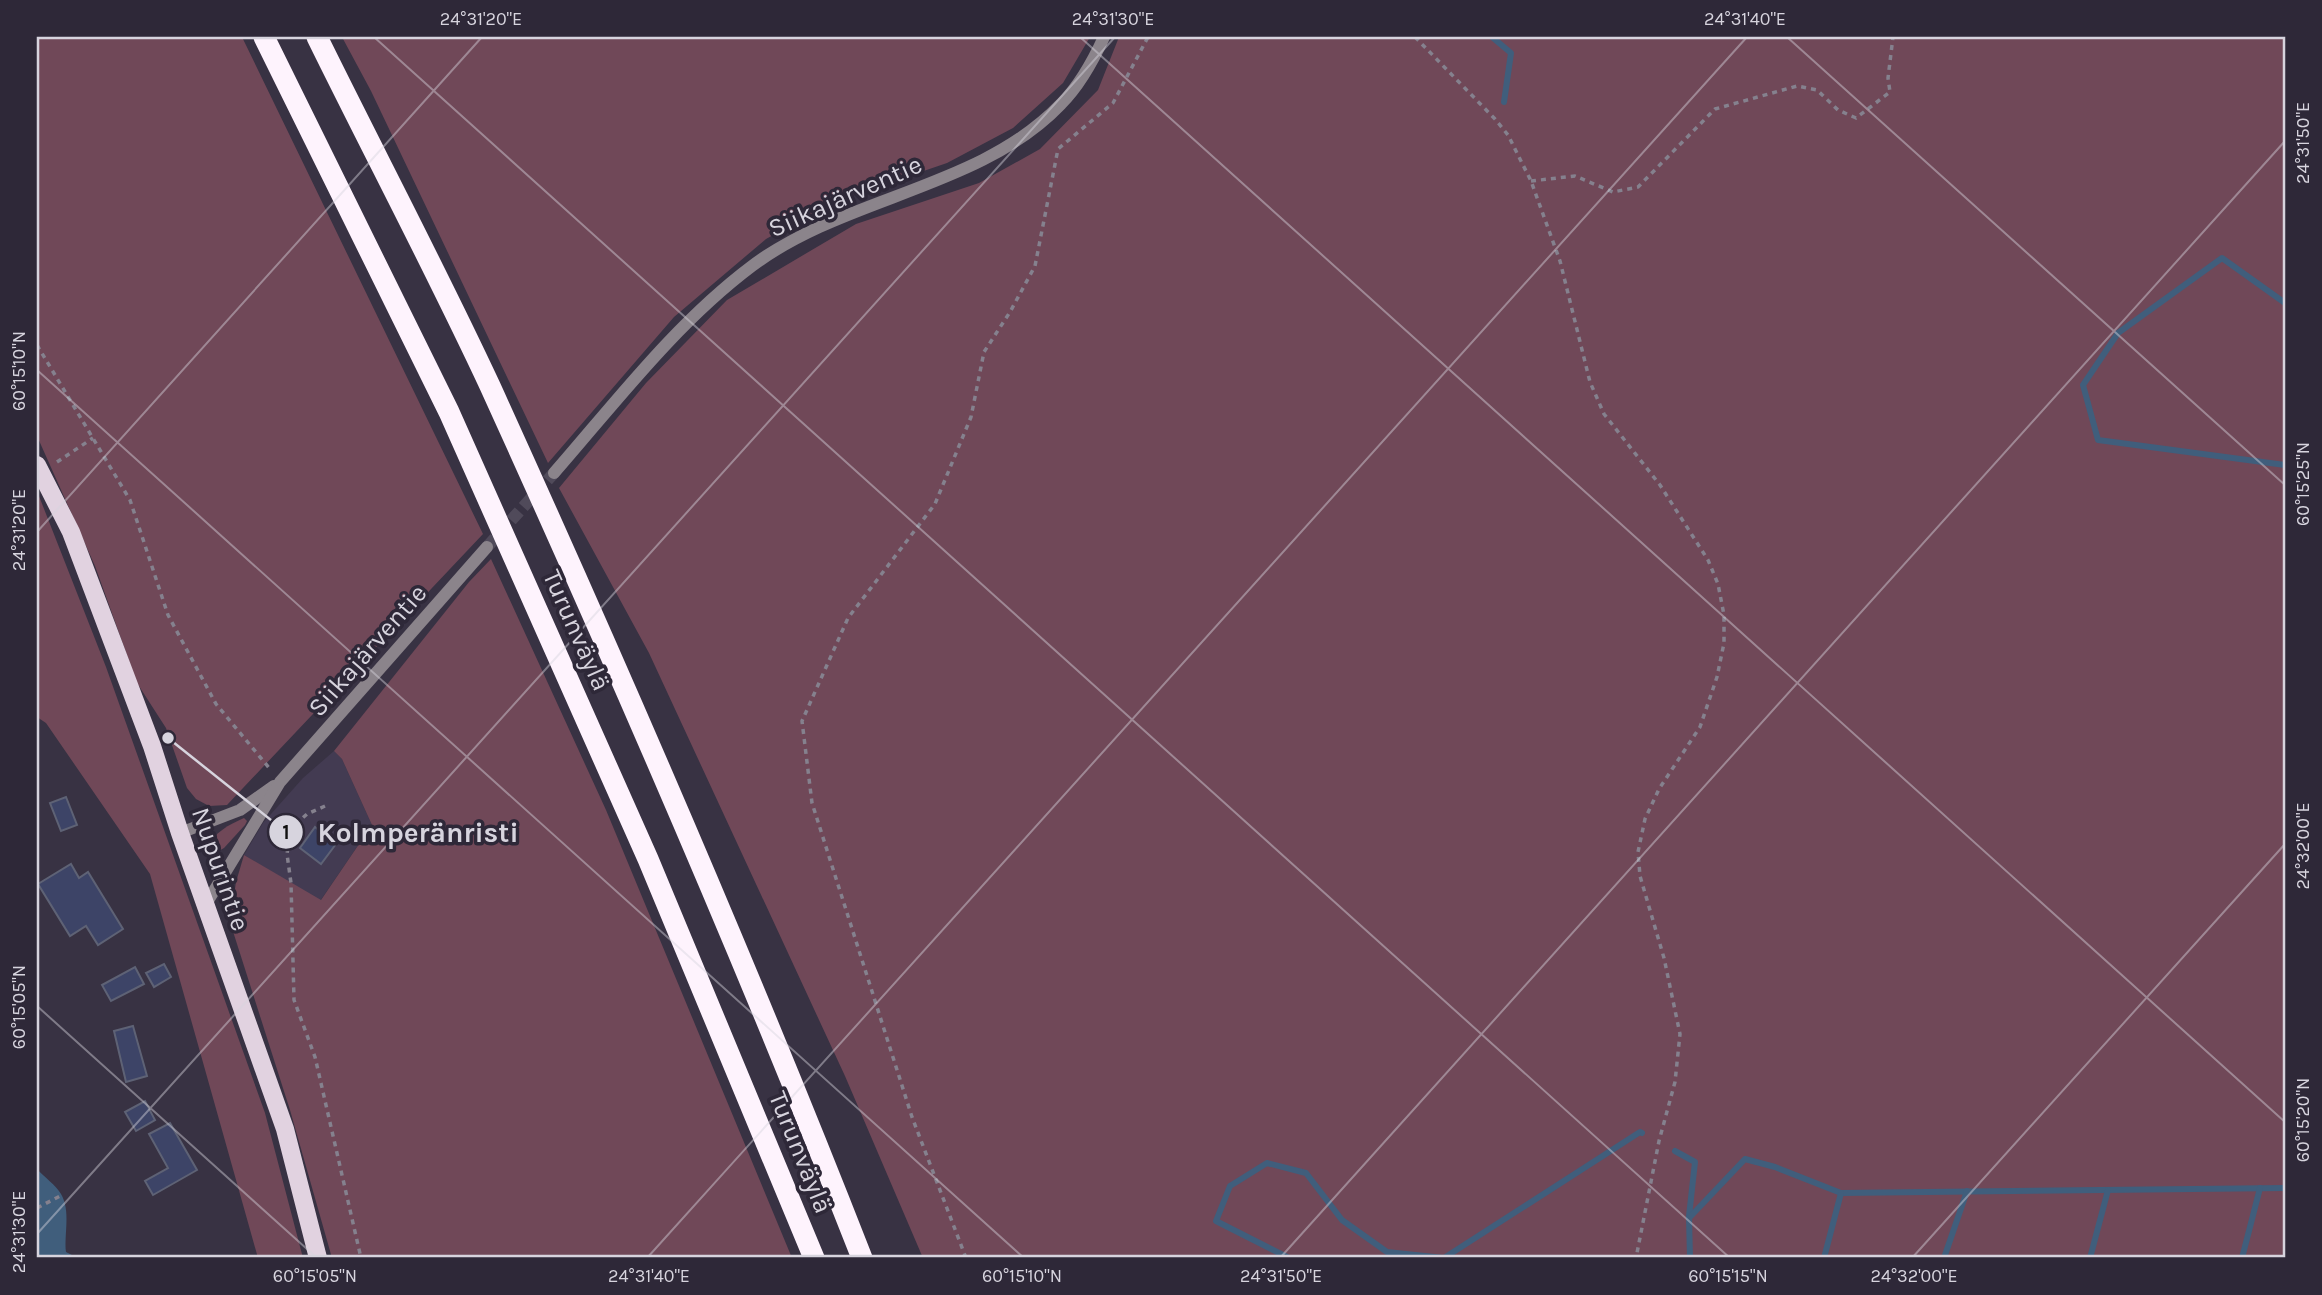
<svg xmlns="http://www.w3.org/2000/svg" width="2322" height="1295" viewBox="0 0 2322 1295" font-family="Karla,sans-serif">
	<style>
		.built { fill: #433b52 }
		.green { fill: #704858 }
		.water { fill: #405e7c }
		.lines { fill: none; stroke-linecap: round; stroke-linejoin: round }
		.stream { stroke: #405e7c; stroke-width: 6 }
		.building { fill: #3d4467; stroke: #5e6275; stroke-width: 2 }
		.minor-tunnel { stroke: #504a5a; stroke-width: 12; stroke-dasharray: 12 6; stroke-linecap: butt }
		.path { stroke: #85818e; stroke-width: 3.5; stroke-dasharray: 5 5; stroke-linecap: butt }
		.minor { stroke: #8b848b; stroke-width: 12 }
		.major { stroke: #e1d2e0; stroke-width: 18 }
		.highway { stroke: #fef3fd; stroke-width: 21 }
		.ticks { fill: none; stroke: #d7d4de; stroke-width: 2; stroke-opacity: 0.45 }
		.labels { text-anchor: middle; stroke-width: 7; stroke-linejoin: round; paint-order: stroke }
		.street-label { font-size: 26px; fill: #d7d4de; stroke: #2e2838 }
		.leader { fill: none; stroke: #d7d4de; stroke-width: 2.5 }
		.callout-dot { fill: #d7d4de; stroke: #2e2838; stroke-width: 2.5 }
		.mark-label { font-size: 21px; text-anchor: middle; font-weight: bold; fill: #111 }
		.callout-label { font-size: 28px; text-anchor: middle; font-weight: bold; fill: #d7d4de; stroke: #2e2838; stroke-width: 7; stroke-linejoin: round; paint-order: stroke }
		.neatline { fill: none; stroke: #d7d4de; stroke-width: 2.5 }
		.ticks-label { font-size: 18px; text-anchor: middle; fill: #d7d4de }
	</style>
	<rect width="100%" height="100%" fill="#383243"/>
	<path class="built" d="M334,751l8,8 30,66 -52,76 -76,-46 19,-32 40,-45z"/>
	<g class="green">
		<path d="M37,37h205l241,497 -256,271 -18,1 -13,-7 -9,-11 -21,-60 -29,-45 -42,-117 -58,-130z"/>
		<path d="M342,37h748l-27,46 -50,45 -66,35 -114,39 -67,37 -92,78 -126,146 -177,-372z"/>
		<path d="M1119,37h1166v1221h-1362l-78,-182 -196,-423 -90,-165 87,-105 81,-83 129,-76 123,-41 61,-34 58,-59z"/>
		<path d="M37,491l69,176 159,446 38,145h-45l-108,-384 -104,-151 -9,-6z"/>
		<path d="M491,559l115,251 186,448h-460l-42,-148 -60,-188 6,-40 8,-27 77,45 51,-75 -30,-66 -8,-8 135,-169z"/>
		<path d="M244,818l3,3 -2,4 -21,23 -9,5 -5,-2 -3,-3c8,-16 21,-23 37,-30z"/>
	</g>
	<path class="water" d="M37,1169c7,8 19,16 24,25 10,17 3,40 5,58l12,6h-41z"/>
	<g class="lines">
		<g class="stream">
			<path d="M1492,37l19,16 -7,49"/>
			<path d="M2285,303l-63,-45 -104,75 -35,52 15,55 187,25"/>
			<path d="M1675,1151l20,11 -6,54"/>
			<path d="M1289,1258l-73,-37 14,-35 37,-23 39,10 36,47 45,32 57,6"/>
			<path d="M1444,1258l196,-126 2,1"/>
			<path d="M1690,1258l-1,-40 56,-59 30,8 66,26 444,-5"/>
			<path d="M1824,1258l17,-65"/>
			<path d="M1944,1258l23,-67"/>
			<path d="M2090,1258l18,-68"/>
			<path d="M2242,1258l18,-70"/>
		</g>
	</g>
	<g class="building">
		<path d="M66,797l11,28 -16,6 -11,-28z"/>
		<path d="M315,827l21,17 -15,20 -21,-16z"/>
		<path d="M71,864l8,14 9,-6 35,57 -25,16 -12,-19 -16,10 -32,-52z"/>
		<path d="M164,964l7,13 -17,10 -8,-14z"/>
		<path d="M135,967l9,17 -33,17 -9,-16z"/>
		<path d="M133,1026l14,50 -21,6 -12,-51z"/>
		<path d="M145,1101l10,19 -19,11 -11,-19z"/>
		<path d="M170,1123l27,47 -44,25 -8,-14 23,-13 -19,-34z"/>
	</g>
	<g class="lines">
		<path class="minor-tunnel" d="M487,547l67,-74"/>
		<g class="path">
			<path d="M1415,37l80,82 13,16 23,46 29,80 30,121 14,32 56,71 48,75 10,24 6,31v28l-7,34 -17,50 -41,62 -14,30 -7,33 2,24 24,82 16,76 -5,48 -16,59 -23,117"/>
			<path d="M1531,181l44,-5 38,16 25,-5 77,-78 82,-23 20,4 21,20 18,8 34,-26 -2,-14 5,-41"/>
			<path d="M37,345l93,155 38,115 48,89 54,65"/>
			<path d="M57,462l36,-24"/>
			<path d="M325,806l-18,8 -12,11 -6,15 -2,14 4,29 3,117 21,57 46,201"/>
			<path d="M37,1208l25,-13"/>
			<path d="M966,1258l-54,-141 -100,-314 -10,-82 46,-103 87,-114 36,-87 13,-65 26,-40 25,-46 23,-117 55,-46 35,-66"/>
		</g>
		<g class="minor">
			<path d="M554,473c62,-71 122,-150 198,-207 93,-70 228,-77 309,-162 19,-19 32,-43 43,-67"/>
			<path d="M180,833l60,-23 34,-24"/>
			<path d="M206,904l74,-122 207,-235"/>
		</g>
		<path class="major" d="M37,465l34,67 81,214 28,87 105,296 33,129"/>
		<g class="highway">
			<path d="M264,37l185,375 199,447 166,399"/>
			<path d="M317,37c57,116 118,231 173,349 131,288 257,578 372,872"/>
		</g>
	</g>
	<path class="ticks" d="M374,37l1356,1221M1080,37l1205,1085M1787,37l498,448M37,370l987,888M37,532l445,-495M37,1006l280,252M37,1234l1078,-1197M647,1258l1100,-1221M1280,1258l1005,-1117M1912,1258l373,-414"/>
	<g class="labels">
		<g class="street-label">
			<text transform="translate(845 196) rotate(-24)" y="9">Siikajärventie</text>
			<text transform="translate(577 630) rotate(66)" y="9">Turunväylä</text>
			<text transform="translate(367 650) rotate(-49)" y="9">Siikajärventie</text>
			<text transform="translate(221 869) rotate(71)" y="9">Nupurintie</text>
			<text transform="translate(801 1152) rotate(68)" y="9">Turunväylä</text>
		</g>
	</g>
	<path class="leader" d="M168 738L286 832"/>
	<g class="callout-dot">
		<circle cx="168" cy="738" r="7"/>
		<circle cx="286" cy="832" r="18"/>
	</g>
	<g class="mark-label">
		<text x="286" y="839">1</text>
	</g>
	<g class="callout-label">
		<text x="418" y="842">Kolmperänristi</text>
	</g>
	<rect width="2322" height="1295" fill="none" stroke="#2e2838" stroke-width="77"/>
	<rect x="38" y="38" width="2246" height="1218" class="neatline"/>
	<g class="ticks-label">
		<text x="481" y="25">24°31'20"E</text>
		<text x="1113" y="25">24°31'30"E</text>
		<text x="1745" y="25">24°31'40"E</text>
		<text transform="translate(2303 143) rotate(-90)" y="6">24°31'50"E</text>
		<text transform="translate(19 371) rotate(-90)" y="6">60°15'10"N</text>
		<text transform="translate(2303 484) rotate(-90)" y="6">60°15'25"N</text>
		<text transform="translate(19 530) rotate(-90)" y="6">24°31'20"E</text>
		<text transform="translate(2303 846) rotate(-90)" y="6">24°32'00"E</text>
		<text transform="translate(19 1007) rotate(-90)" y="6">60°15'05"N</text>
		<text transform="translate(2303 1120) rotate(-90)" y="6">60°15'20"N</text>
		<text transform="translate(19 1232) rotate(-90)" y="6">24°31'30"E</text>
		<text x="315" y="1282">60°15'05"N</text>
		<text x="649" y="1282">24°31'40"E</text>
		<text x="1022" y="1282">60°15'10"N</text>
		<text x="1281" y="1282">24°31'50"E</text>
		<text x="1728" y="1282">60°15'15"N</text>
		<text x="1914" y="1282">24°32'00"E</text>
	</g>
</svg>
